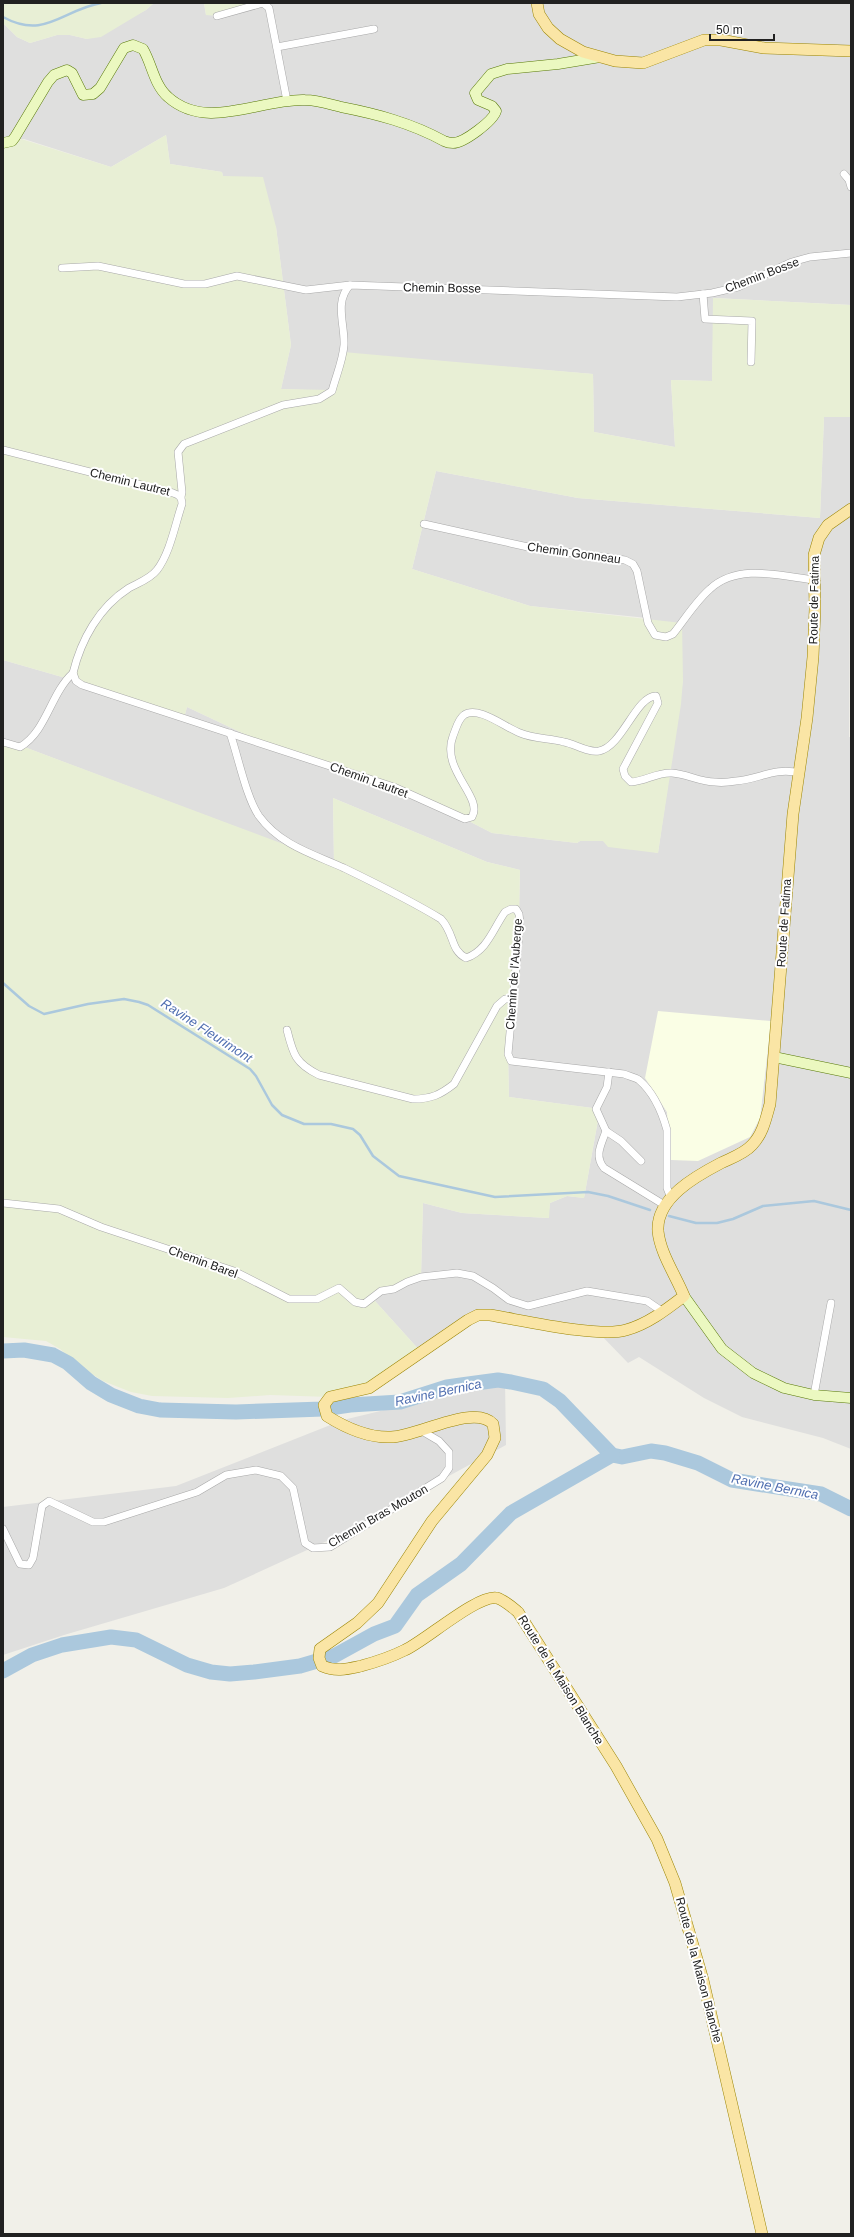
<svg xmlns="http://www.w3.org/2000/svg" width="854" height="2237" viewBox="0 0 854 2237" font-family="Helvetica,sans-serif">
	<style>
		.residential { fill: #dfdfde; fill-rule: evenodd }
		.education { fill: #fafee5 }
		.farmland { fill: #e8efd5 }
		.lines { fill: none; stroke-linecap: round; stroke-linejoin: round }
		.stream { stroke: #abc8dd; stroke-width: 2.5 }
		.river { stroke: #abc8dd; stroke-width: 15 }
		.street-casing { stroke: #a8a8a8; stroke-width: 8 }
		.secondary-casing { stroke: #587908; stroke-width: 11 }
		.primary-casing { stroke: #9b8504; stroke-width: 12 }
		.street { stroke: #fff; stroke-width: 7 }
		.secondary { stroke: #ebf8c0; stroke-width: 10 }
		.primary { stroke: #fae5a5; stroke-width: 11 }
		.labels { text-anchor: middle; stroke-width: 4; stroke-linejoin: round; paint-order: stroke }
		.street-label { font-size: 12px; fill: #212121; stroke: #fff }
		.water-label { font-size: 13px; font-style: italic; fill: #4f6eb0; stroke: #fff }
	</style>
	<rect width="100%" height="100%" fill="#f1f0e9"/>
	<g class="residential">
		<path d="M154,3h50l2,12 57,-12h588v302l-137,-7 -2,83 -41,-1 4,67 -81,-15 -1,-58 -194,-16 -67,33 -51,-2 10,-44 -15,-118 -53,-51 -1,-4 -52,-8 -4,-29 -55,32 -87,-28 -21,4v-120l14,14 13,6 27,-8h13l17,4 59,-29z"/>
		<path d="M824,417h27l-2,320h2v712l-28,-11 -81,-21 -38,-19 -65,-41 -11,6 -30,-31 -120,-17 -57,37 -46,-51 6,-10 40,-14 2,-74 39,10 86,5 2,-15 17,-7 17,2 16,-89 -91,-12 -1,-43 11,-140 1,-44 -33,-8 -154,-64 1,66 -331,-125v-79l73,21 108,37 3,-11 83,39 124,42 63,27 35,18 85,10 3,-2h23l55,12 25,-173 -36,-62 -117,-12 -118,-37 24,-98 142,27 242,20zM771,1021l-11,97 -89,42 -4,-48 -9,-14z"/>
		<path d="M505,1381l1,64 -166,90 -116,53 -160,47 -61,20v-148l173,-21 167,-66z"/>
	</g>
	<path class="education" d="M658,1011l113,10 -11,97 -10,19 -52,24 -27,-1 -4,-48 -22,-34z"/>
	<g class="farmland">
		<path d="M3,3h151l-8,7 -45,27 -14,2 -17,-4h-13l-27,8 -13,-6 -14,-14z"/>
		<path d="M204,3h59l-46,13 -11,-1z"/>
		<path d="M166,135l4,29 52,8 1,4 40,1 13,50 15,118 -10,44 51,1 11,-38 250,22 1,58 81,15 -4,-67 41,1 1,-83 138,7v112h-27l-4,101 -242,-20 -142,-27 -24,98 118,37 152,17 1,57 -2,24 -23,149 -50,-6 -5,-6h-23l-3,2 -85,-10 -35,-18 -63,-27 -124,-42 -83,-39 -3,11 -108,-37 -73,-21v-517l12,-6 96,30z"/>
		<path d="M3,739l331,124 -1,-65 154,64 33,8 -1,44 -11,140 1,43 91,12 -16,89 -17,-2 -17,7 -1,15 -87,-5 -39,-10 -2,74 -40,14 -6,10 46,51 -52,36 -39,9 -60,-2 -42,3 -76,-2 -21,-4 -28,-11 -19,-12 -24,-20 -14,-8 -43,-4z"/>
	</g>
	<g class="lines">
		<g class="stream">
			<path d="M3,17c42,23 59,-7 98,-14"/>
			<path d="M3,983l26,23 15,8 44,-10 36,-5 15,3 9,3 102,64 6,7 16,29 10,10 22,9h27l22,5 7,6 13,21 26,20 96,21 93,-5 20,4 42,14"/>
			<path d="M669,1216l27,7h21l16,-4 30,-13 51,-5 37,9"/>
		</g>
		<g class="river">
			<path d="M3,1351l21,-1 29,5 15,8 23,20 20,12 28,11 21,4 76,2 87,-3 27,-4 50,-3 47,-15 14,-2 37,-5 13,2 32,7 17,12 52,54 10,2 29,-6 14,2 33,10 34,17 89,14 30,15"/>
			<path d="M3,1671l29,-16 30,-10 49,-8 25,3 51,25 24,7 19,2 24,-2 46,-6 34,-10 40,-22 21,-8 22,-31 44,-31 50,-51 101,-58"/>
		</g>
		<defs>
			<g id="street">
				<path d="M217,16l46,-13 6,5 18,93"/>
				<path d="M277,47l97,-18"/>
				<path d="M844,174l5,6 2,7"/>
				<path d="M62,268l36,-2 86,18h21l32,-8 69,14 44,-5"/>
				<path d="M703,294l2,25 47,2 -1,41"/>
				<path d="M3,450l170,43c6,2 9,4 9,11 -7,21 -12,49 -25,66 -7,9 -19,13 -28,18 -30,19 -48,52 -56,85l3,8 6,4 312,102 71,32 7,-2c12,-20 -32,-47 -19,-81 3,-7 5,-17 11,-21 14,-10 42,13 56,18 14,6 29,5 44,9 11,2 24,11 35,9 23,-4 37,-55 57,-55l2,7 -35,66 2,7 6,6c15,-1 26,-10 41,-9 15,1 28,9 43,9 7,1 15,0 21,-1 24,-2 38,-14 64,-8"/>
				<path d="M181,497l1,-5 -4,-40 6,-8 99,-39 36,-6 13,-8c4,-15 11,-31 12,-46 1,-21 -10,-43 6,-60l327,12 35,-4 26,-6 54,-25 18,-5 41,-4"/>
				<path d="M424,524l104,23 97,13 8,4 4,7 11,52 7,12 11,2 7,-3c12,-15 23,-33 37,-45 28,-26 71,-13 104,-9"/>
				<path d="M230,733c8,23 16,64 29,83 21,29 54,38 85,52 33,16 66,32 97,51 14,15 9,31 25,39 21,-7 27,-29 39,-46l6,-3h5l3,5 1,9 -12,131 3,7 113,13c4,2 11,3 15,6 14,12 23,32 28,50v58l4,10"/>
				<path d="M3,742l17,5c27,-16 30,-53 53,-74"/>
				<path d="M287,1030c6,24 8,33 32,45l94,24c18,0 27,-4 41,-15l43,-78 8,-7h8"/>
				<path d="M609,1072l-2,15 -11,22 10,22 15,10 20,20"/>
				<path d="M606,1131c-5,14 -12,25 -2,37l62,38"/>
				<path d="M3,1203l56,6 42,18 133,44 55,28h28l22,-11 16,14 9,2 17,-13 13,-2 13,-7 14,-5 36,-4 16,3 20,12 16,12 19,6 59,-15 60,10 16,11"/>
				<path d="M814,1395l17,-92"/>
				<path d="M3,1529l17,35 9,1 4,-7 9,-52 7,-5 44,21h11l93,-30 29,-17 30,-5 25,6 12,12 12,55 8,5 17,-1 112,-69 7,-10v-16l-10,-11 -17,-10"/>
			</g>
			<g id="secondary">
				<path d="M3,143l9,-2 3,-4 33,-55 6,-7 13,-5 5,3 11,22 10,-1 7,-6 24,-40 9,-3 10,4c9,15 11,36 25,48 39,35 93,1 137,3 12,0 24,4 36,7 36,7 70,16 103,34 2,1 6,2 9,2 11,0 40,-22 43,-32l-4,-5 -14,-6 -3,-7 16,-19 16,-5 51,-5 42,-7"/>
				<path d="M774,1057l77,16"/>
				<path d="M684,1296l38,53 31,24 31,15 30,7 37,3"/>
			</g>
			<g id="primary">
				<path d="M537,3l2,11 9,14 12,11 23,13 32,9 28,2 61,-23h17l43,8 87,3"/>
				<path d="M762,2234l-59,-254 -28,-97 -18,-44 -41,-73 -98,-154c-6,-5 -14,-12 -21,-14 -19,-4 -72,43 -92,52 -14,7 -29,12 -44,16 -14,3 -25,6 -39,0l-3,-8 1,-9 37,-26 21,-20 54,-82 55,-66 8,-17 -2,-14c-19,-21 -76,13 -102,13 -23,1 -45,-9 -64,-21l-3,-11 6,-8 39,-9 99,-68 10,-5h12c31,5 109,23 136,15 22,-6 41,-21 58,-34 -8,-20 -24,-43 -26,-65 -2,-33 38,-55 63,-68 10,-5 23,-9 31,-18 11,-11 14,-27 18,-41l23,-290 14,-96 6,-61 2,-48 -1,-54 5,-17 9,-13 23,-16"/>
			</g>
		</defs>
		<use href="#street" class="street-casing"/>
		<use href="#secondary" class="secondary-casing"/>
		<use href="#primary" class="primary-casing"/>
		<use href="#street" class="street"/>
		<use href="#secondary" class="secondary"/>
		<use href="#primary" class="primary"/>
	</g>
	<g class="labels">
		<g class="street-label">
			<text transform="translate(762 275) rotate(-21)" y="4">Chemin Bosse</text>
			<text transform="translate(442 288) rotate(1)" y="4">Chemin Bosse</text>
			<text transform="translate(130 482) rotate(14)" y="4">Chemin Lautret</text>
			<text transform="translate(574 553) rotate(8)" y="4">Chemin Gonneau</text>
			<text transform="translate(814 600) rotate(-89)" y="4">Route de Fatima</text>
			<text transform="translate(369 780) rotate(20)" y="4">Chemin Lautret</text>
			<text transform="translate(784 923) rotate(-86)" y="4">Route de Fatima</text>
			<text transform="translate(514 974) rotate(-86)" y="4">Chemin de l'Auberge</text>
			<text transform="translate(203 1262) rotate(20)" y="4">Chemin Barel</text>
			<text transform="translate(378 1516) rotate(-30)" y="4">Chemin Bras Mouton</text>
			<text transform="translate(561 1680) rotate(58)" y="4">Route de la Maison Blanche</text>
			<text transform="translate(699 1970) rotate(75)" y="4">Route de la Maison Blanche</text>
		</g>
		<g class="water-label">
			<text transform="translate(207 1030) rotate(33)" y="5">Ravine Fleurimont</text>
			<text transform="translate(438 1392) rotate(-12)" y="5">Ravine Bernica</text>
			<text transform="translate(775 1486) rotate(11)" y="5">Ravine Bernica</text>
		</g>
	</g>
	<rect width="854" height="2237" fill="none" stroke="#212121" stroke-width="8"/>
	<path d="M710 34v6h64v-6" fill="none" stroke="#212121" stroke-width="2"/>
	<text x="716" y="34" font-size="12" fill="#212121" stroke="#ffffff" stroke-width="3" paint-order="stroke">50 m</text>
</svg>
